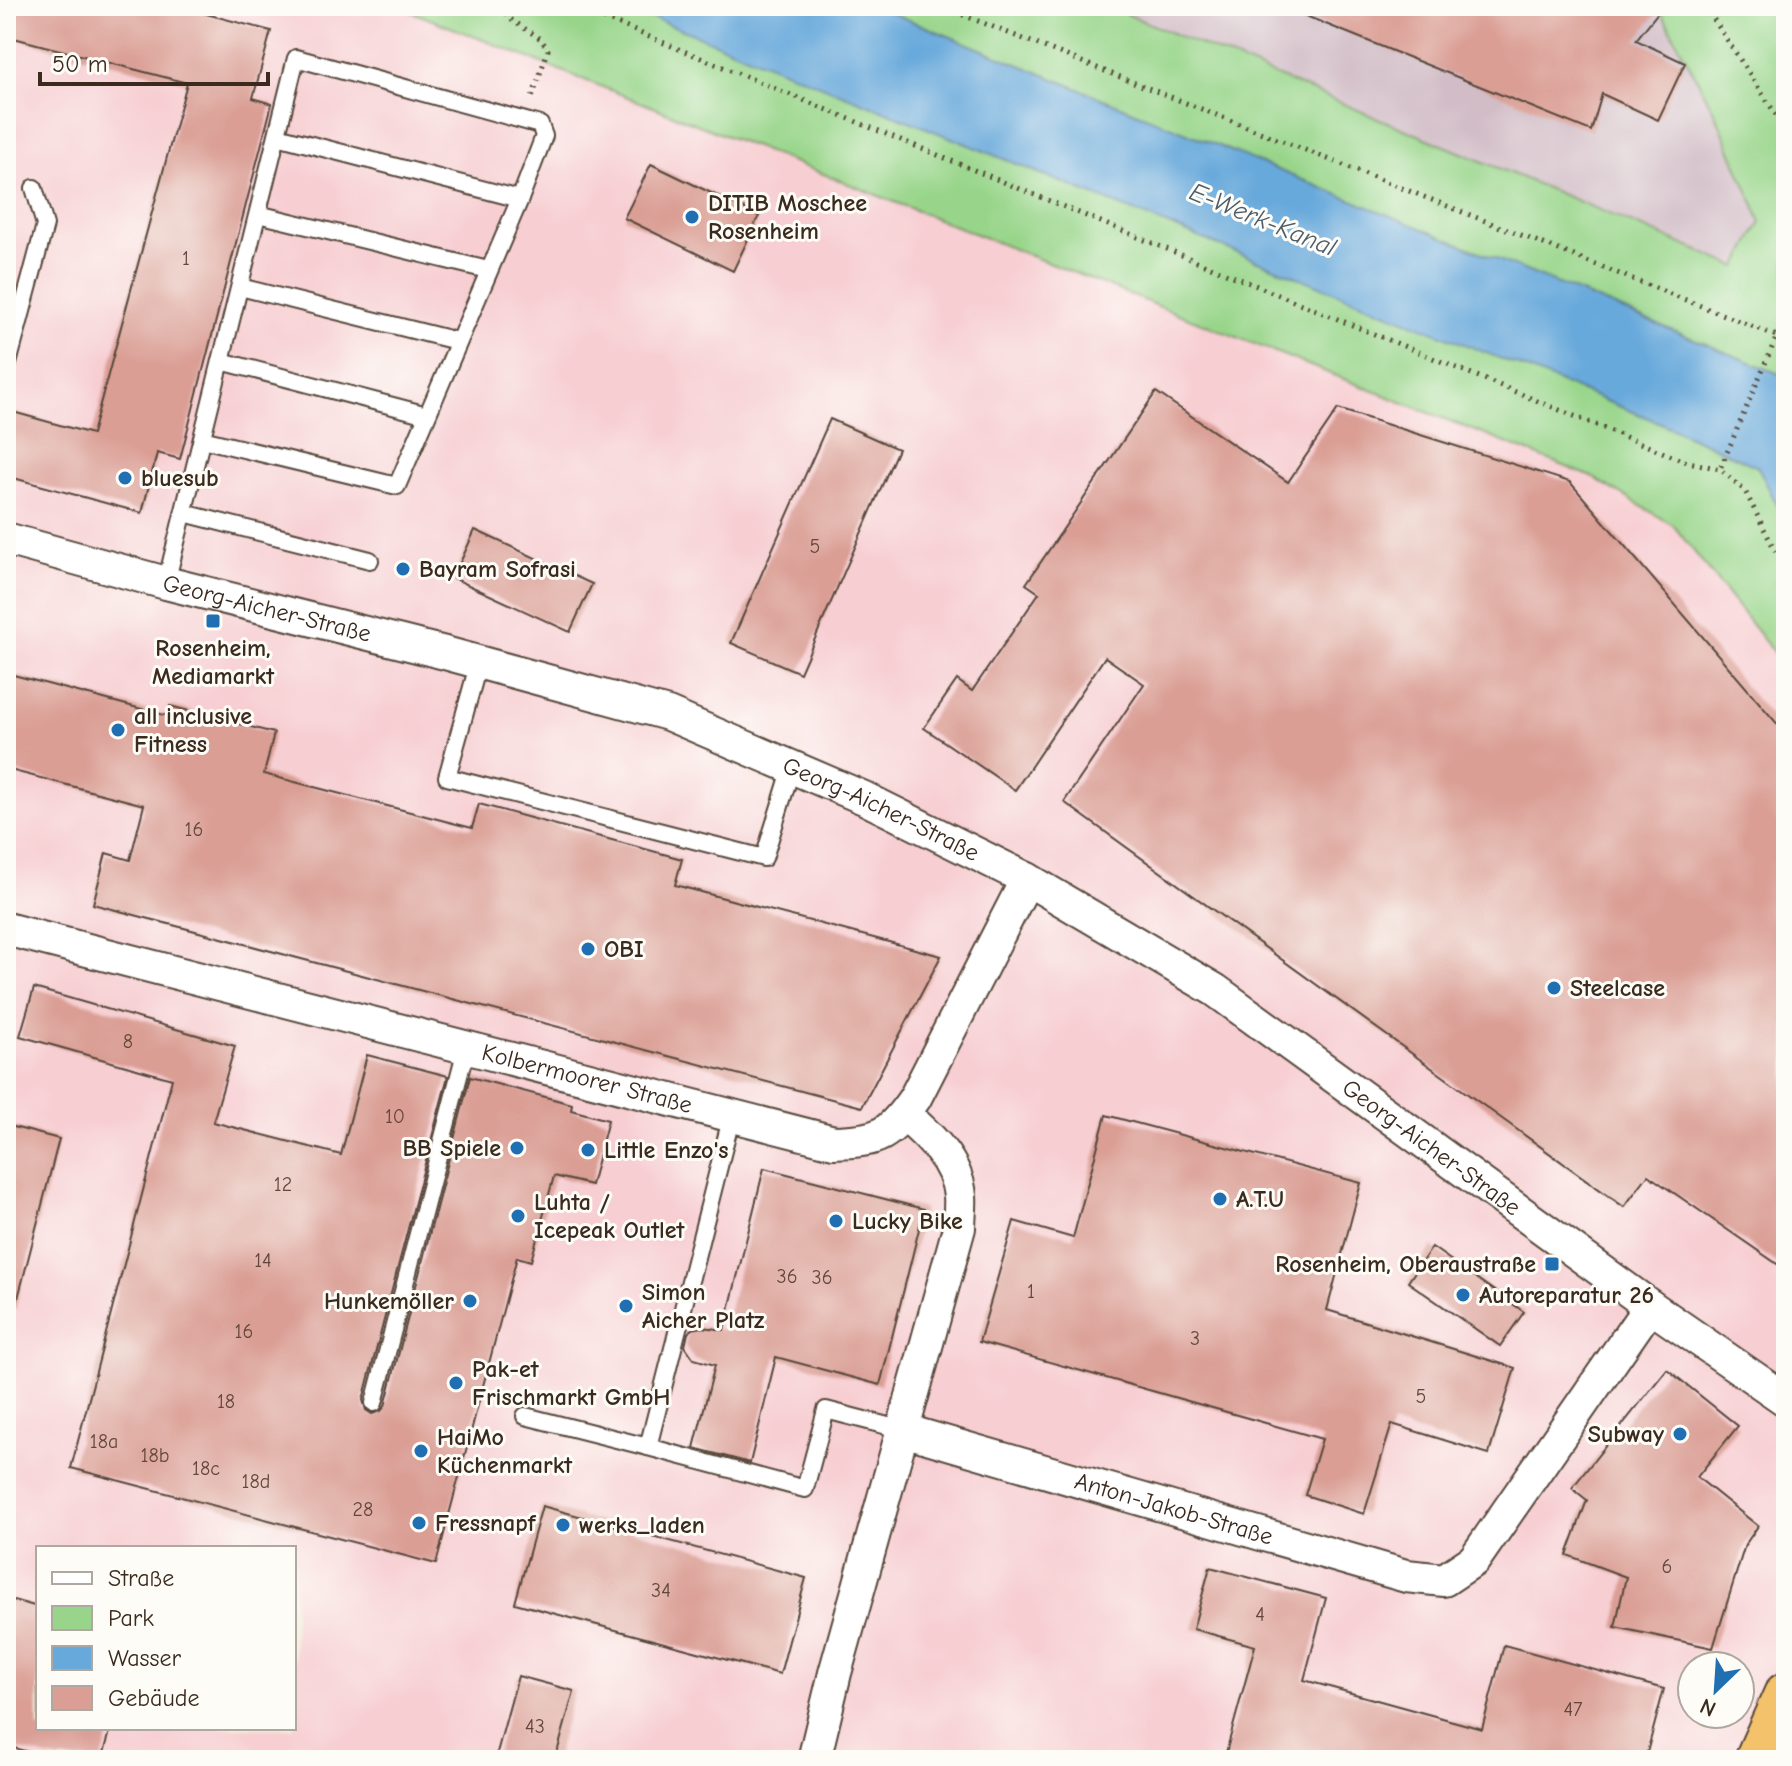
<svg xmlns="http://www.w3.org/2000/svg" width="1792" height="1766" viewBox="0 0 1792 1766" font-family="'Comic Neue',sans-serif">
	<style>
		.built { fill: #f7cfd3; fill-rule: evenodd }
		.industrial { fill: #d2bdc7 }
		.green { fill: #98d58a; stroke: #6a8054; stroke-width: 2 }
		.water { fill: #67a9db; stroke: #516a7c; stroke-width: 2 }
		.building { fill: #da9e94 }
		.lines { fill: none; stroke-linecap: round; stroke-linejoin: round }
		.service-casing { stroke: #56473a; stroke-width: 20 }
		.minor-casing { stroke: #56473a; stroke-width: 36 }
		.trunk-casing { stroke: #56473a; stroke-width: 48 }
		.path { stroke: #56473a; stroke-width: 5; stroke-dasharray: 2 6; stroke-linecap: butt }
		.service { stroke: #fff; stroke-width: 16 }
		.minor { stroke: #fff; stroke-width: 32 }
		.trunk { stroke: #f4c26a; stroke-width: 44 }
		.poi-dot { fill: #1f6fb2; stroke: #fdfcf7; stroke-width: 3 }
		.labels { text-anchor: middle; stroke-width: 6; stroke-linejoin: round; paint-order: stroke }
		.number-label { font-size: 20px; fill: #63473c }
		.poi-label { font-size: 24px; font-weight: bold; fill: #3b2a1e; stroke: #fdfcf7; text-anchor: start }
		.street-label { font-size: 24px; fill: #3b2a1e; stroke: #fdfcf7 }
		.water-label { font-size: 26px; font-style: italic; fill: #4d5d6a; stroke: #fdfcf7 }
	</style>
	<rect width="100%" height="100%" fill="#fdfcf7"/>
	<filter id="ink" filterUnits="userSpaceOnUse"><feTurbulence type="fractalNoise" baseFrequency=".0125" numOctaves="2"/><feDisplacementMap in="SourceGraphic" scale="16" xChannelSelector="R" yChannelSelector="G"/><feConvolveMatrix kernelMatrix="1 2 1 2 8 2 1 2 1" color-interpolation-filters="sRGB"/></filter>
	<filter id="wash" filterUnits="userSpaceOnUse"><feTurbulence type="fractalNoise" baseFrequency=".006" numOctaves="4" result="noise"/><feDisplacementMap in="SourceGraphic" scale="32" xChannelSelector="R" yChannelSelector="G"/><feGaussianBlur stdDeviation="1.8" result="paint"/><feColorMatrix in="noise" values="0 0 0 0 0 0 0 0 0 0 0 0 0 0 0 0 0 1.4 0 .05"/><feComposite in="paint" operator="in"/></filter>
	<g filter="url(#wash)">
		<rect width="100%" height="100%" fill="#f0ecd6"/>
		<path class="built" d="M6,6h391l1195,471 81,48 113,143v1092h-1780zM38,1548h256v180h-256zM1692,1666h48v48h-48z"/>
		<path class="industrial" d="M1107,6h551l58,109 45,107 -24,45z"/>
		<path class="green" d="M397,6h710l630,261 24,-45 -45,-107 -58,-109h128v662l-113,-143 -81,-48z"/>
		<path class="water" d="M623,6h252l907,369 4,-8v156l-28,-56 -95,-43z"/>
		<g id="blocks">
			<g class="building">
				<path d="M6,6h170l95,25 -18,67 19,6 -92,355 -23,-6 -15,60 -136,-37v-38l7,-26 79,22 95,-351 -181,-47z"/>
				<path d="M1281,6h382l-27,34 49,23 -27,57 -56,-26 -11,37z"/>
				<path d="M651,164l108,52 -26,55 -109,-53z"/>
				<path d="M1156,392l132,90 50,-73 232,73 216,252v536l-138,-95 -24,32 -560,-405 80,-118 -39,-27 -90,133 -91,-62 33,-48 15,11 67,-98 -13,-9z"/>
				<path d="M830,419l68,30 -98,224 -69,-30z"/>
				<path d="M475,530l117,54 -22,48 -117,-54z"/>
				<path d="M6,673l162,43 2,-10 104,27 -10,41 208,54 7,-24 203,55 -7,26 266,71 -79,151 -769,-203 13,-51 24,7 14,-55 -138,-36z"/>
				<path d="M34,988l201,58 -22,76 128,33 26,-100 81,21 -85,324 3,10 6,4 9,-3 4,-5 85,-329 102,27 -1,6 37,10 -17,65 -37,-9 -23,85 -14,-4 -81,307 -365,-96 101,-389 -152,-43z"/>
				<path d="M1106,1115l255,68 -34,127 188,58 -26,86 -97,-30 -28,90 -59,-19 17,-56 -343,-97 35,-121 59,17z"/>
				<path d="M6,1125l53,14 -44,171 -9,-1z"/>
				<path d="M764,1168l160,41 -44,176 -104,-28 -26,106 -56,-15 21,-83 -21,-6 -9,-13 3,-13 4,-4 10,-2 22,3z"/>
				<path d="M1432,1247l92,65 -24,34 -92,-64z"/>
				<path d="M1667,1369l71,57 -41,51 61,49 -13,19 -32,103 -98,-21 11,-50 -59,-22 20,-55 -15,-12z"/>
				<path d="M542,1506l264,72 -26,96 -265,-71z"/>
				<path d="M1210,1567l116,31 -22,82 178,49 22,-84 160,44 -19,71h-421l31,-114 -62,-17z"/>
				<path d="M6,1598l32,9v121h73l-9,32h-43l-53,-14z"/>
				<path d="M518,1676l56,15 -19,69h-60z"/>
			</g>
		</g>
	</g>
	<g filter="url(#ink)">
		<use href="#blocks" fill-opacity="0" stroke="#56473a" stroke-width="2"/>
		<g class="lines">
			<defs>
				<g id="service">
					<path d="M277,136l243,63"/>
					<path d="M258,214l230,56"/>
					<path d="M240,287l217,54"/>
					<path d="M221,361l206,54"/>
					<path d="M6,371l39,-146 -11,-37"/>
					<path d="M184,513l186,47"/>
					<path d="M166,583l130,-525 244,67 4,11 -24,63 -123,287 -195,-47"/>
					<path d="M479,662l-32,115 317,81 28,-91"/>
					<path d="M374,1403l93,-358"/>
					<path d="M525,1416l123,31 84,-332"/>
					<path d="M648,1447l157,42 21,-79 77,20"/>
				</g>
				<g id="minor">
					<path id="s1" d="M6,539l160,44 279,70 223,61 196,84 163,81 188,111 435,316 136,94"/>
					<path id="s2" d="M6,929l828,213c45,-1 55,-6 81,-44l112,-219"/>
					<path id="s3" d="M903,1430l503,146 38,4 30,-20 176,-254"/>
					<path d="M814,1760l21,-87 124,-445c0,-11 2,-22 1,-32 -3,-35 -31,-60 -56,-82"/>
				</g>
				<path id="trunk" d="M1757,1760l29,-65"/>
			</defs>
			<use href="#service" class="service-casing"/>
			<use href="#minor" class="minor-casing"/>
			<use href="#trunk" class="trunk-casing"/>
			<g class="path">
				<path d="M509,6l-2,11 34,22 7,11 -17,51"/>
				<path d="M533,6l19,6 7,-6"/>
				<path d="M574,6l1110,455 36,8 25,22 41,81"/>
				<path d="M940,6l837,330 -57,133"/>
				<path d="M1705,6l81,124"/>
			</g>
			<use href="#service" class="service"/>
			<use href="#minor" class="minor"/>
			<use href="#trunk" class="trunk"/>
		</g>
	</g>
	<g class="poi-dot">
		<circle cx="692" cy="217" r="8"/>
		<circle cx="125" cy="478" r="8"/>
		<circle cx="403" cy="569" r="8"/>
		<rect x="205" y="613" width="16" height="16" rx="4"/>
		<circle cx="118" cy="730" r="8"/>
		<circle cx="588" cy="949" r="8"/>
		<circle cx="1554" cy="988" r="8"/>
		<circle cx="517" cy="1148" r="8"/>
		<circle cx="588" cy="1150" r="8"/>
		<circle cx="1220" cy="1199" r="8"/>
		<circle cx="518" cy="1216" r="8"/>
		<circle cx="836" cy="1221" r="8"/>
		<rect x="1544" y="1256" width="16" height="16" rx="4"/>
		<circle cx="1463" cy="1295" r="8"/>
		<circle cx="470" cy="1301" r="8"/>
		<circle cx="626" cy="1306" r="8"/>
		<circle cx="456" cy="1383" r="8"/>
		<circle cx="1680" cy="1434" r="8"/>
		<circle cx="421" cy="1451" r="8"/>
		<circle cx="419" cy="1523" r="8"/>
		<circle cx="563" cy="1525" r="8"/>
	</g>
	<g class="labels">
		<g class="number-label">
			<text x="186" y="265">1</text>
			<text x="815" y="553">5</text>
			<text x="194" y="836">16</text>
			<text x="128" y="1048">8</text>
			<text x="395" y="1123">10</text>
			<text x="283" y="1191">12</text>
			<text x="263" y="1267">14</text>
			<text x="787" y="1283">36</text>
			<text x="822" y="1284">36</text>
			<text x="1031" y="1298">1</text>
			<text x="244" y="1338">16</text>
			<text x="1195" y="1345">3</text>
			<text x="1421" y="1403">5</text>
			<text x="226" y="1408">18</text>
			<text x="104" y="1448">18a</text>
			<text x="155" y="1462">18b</text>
			<text x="206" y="1475">18c</text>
			<text x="256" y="1488">18d</text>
			<text x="363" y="1516">28</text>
			<text x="1667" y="1573">6</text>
			<text x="661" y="1597">34</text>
			<text x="1260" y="1621">4</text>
			<text x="1573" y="1716">47</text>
			<text x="535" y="1733">43</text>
		</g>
		<g class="poi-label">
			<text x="708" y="211">DITIB Moschee<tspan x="708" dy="28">Rosenheim</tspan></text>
			<text x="141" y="486">bluesub</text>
			<text x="419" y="577">Bayram Sofrasi</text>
			<text x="213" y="656" text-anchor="middle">Rosenheim,<tspan x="213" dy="28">Mediamarkt</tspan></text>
			<text x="134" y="724">all inclusive<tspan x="134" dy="28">Fitness</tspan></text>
			<text x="604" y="957">OBI</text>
			<text x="1570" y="996">Steelcase</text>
			<text x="501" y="1156" text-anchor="end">BB Spiele</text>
			<text x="604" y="1158">Little Enzo's</text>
			<text x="1236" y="1207">A.T.U</text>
			<text x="534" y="1210">Luhta /<tspan x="534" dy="28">Icepeak Outlet</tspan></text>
			<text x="852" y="1229">Lucky Bike</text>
			<text x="1536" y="1272" text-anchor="end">Rosenheim, Oberaustraße</text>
			<text x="642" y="1300">Simon<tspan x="642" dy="28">Aicher Platz</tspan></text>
			<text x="1479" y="1303">Autoreparatur 26</text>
			<text x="454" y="1309" text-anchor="end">Hunkemöller</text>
			<text x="472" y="1377">Pak-et<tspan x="472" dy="28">Frischmarkt GmbH</tspan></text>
			<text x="1664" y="1442" text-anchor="end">Subway</text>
			<text x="437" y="1445">HaiMo<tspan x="437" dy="28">Küchenmarkt</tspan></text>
			<text x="435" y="1531">Fressnapf</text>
			<text x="579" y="1533">werks_laden</text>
		</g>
		<g class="street-label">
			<text dy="8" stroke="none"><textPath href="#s1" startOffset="270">Georg-Aicher-Straße</textPath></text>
			<text dy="8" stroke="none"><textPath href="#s1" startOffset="918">Georg-Aicher-Straße</textPath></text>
			<text dy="8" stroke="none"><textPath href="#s2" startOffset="600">Kolbermoorer Straße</textPath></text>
			<text dy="8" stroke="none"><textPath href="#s1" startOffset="1566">Georg-Aicher-Straße</textPath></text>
			<text dy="8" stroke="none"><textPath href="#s3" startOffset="282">Anton-Jakob-Straße</textPath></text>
		</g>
		<g class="water-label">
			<text transform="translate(1263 219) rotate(22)" y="9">E-Werk-Kanal</text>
		</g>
	</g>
	<rect width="1792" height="1766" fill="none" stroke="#fdfcf7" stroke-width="32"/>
	<rect x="36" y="1546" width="260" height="184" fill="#fdfcf7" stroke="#afa8a0" stroke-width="2"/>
	<rect x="52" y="1572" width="40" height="12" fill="#ffffff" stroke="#afa8a0" stroke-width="2"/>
	<text x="108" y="1586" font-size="24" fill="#3b2a1e">Straße</text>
	<rect x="52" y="1606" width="40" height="24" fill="#98d58a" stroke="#afa8a0" stroke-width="2"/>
	<text x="108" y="1626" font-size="24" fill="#3b2a1e">Park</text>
	<rect x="52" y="1646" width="40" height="24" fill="#67a9db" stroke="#afa8a0" stroke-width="2"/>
	<text x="108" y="1666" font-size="24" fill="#3b2a1e">Wasser</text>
	<rect x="52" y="1686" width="40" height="24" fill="#da9e94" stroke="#afa8a0" stroke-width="2"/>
	<text x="108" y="1706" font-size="24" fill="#3b2a1e">Gebäude</text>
	<g transform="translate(1716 1690) rotate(205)"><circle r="38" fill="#fdfcf7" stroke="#afa8a0" stroke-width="2"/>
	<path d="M0-6L14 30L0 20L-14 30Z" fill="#1f6fb2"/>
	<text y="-12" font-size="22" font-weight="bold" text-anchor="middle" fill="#3b2a1e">N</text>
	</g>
	<path d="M40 72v12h228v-12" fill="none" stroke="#3b2a1e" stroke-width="4"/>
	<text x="52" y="72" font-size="24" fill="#3b2a1e" stroke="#fdfcf7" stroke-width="6" paint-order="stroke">50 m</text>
</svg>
